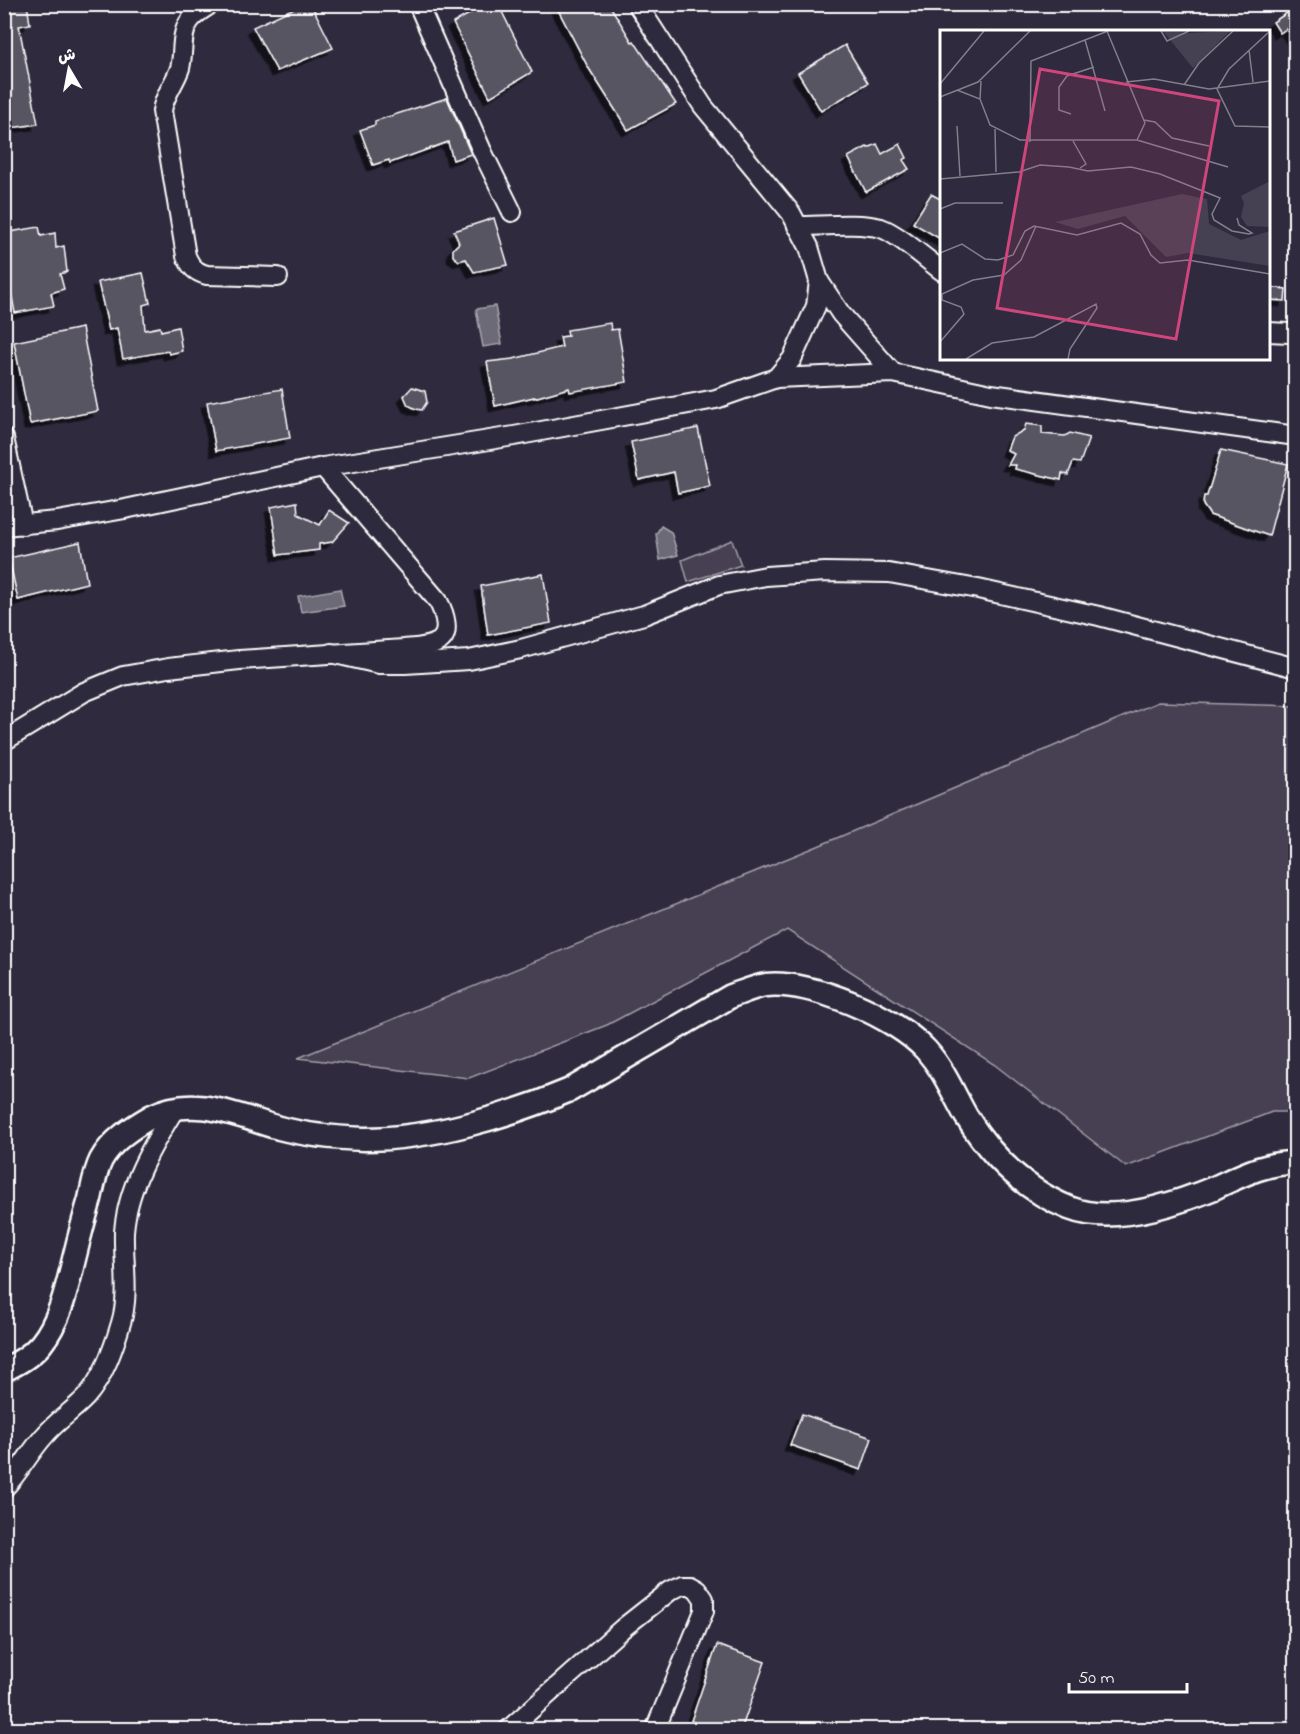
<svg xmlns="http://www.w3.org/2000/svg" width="1300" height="1734" viewBox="0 0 1300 1734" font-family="'Indie Flower','Playpen Sans Arabic',sans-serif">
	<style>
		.green { fill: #464152; stroke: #a2a0a8; stroke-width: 1.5 }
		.water { fill: #6d6a77; stroke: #a7a6ad; stroke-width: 1.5 }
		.building { fill: #595564; stroke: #fff; stroke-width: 1.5; filter: url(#shadow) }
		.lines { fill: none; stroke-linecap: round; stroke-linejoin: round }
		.minor-casing { stroke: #fff; stroke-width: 22 }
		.tertiary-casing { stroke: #fff; stroke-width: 27 }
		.minor { stroke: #2f2a3d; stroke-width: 18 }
		.tertiary { stroke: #2f2a3d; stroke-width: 22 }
		.inset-road { fill: none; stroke: #827f8b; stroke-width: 1.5 }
		.view { fill: #ce467c; fill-opacity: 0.15; stroke: #ce467c; stroke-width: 3 }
		.inset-edge { fill: none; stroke: #fff; stroke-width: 3 }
	</style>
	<defs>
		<filter id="shadow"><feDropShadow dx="-5.5" dy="5.5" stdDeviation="0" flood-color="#0009"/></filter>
	</defs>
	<rect width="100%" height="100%" fill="#2f2a3d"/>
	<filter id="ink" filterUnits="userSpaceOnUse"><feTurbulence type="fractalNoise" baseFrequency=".0167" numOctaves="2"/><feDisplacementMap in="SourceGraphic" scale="12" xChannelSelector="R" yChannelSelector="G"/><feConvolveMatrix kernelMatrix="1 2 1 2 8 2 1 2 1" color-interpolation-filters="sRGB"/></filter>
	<g filter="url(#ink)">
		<g class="green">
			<path d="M732,540l9,25 -53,17 -6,-22z"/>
			<path d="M1158,702l137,4v406h-23l-146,55 -131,-102 -208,-135 -180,95 -138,53 -171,-20 520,-212z"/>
		</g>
		<g class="water">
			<path d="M495,306l7,38 -19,3 -7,-38z"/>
			<path d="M661,526l10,6 7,23 -18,5 -4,-26z"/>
			<path d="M340,589l4,17 -43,6 -3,-16z"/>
		</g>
		<g class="building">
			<path d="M4,4h23l3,20 -11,2 19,98 -34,5z"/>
			<path d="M303,4h8l22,44 -56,23 -24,-44z"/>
			<path d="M487,4h11l34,68 -42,25 -37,-74z"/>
			<path d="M555,4h54l23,38 2,-1 42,63 -48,26 -40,-63z"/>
			<path d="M1296,7v36l-10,-14 -6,4 -7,-11z"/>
			<path d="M845,45l23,38 -47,28 -23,-38z"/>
			<path d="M447,98l24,56 -18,6 -5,-18 -58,21 -1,-3 -16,5 -13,-35 15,-5v-4z"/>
			<path d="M877,144l5,10 18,-10 7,14 -4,2 6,9 -43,23 -18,-35 19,-10 1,1z"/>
			<path d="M931,194l11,6v40l-29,-17z"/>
			<path d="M494,218l14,47 -34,7 -8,-13 -7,2 -6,-5v-7l6,-6 -5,-12z"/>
			<path d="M39,227l2,9 14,-3 1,15 8,-2 3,26 -7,2 4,15 -13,4 3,13 -39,7 -11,-58v-22z"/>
			<path d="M143,273l7,30 -7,2 2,25 15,-3 1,4 17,-4 4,24 -13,3 -1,-3 -45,8 -6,-31 -8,2 -11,-48z"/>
			<path d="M1269,287l17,2 -1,12 -16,-1z"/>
			<path d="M610,323l1,7 7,-1 9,53 -57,10 -1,-4 -35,10v-1l-39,9 -8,-44 26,-3 49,-12 -2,-10 8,-1 -1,-6z"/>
			<path d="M82,328l16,83 -68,13 -16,-82z"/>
			<path d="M412,387l13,4 2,11 -5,8 -6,-1 -8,-4 -4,-9z"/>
			<path d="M282,389l8,49 -74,13 -9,-49z"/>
			<path d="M1026,424l16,2v8l23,2 5,-3 19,5 -9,25 -7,-1 -5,13 -6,-2 -1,7 -46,-11 1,-4h-8l6,-11 -7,-4 5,-13 12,-7z"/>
			<path d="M698,428l12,58 -32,7 -4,-21 -35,8 -8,-38z"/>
			<path d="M1221,450l67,14 -19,72 -59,-21 -7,-10 1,-9h3z"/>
			<path d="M297,502l1,12 22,11 9,-15 20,13 -17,19 -13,2v6l-41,5 -7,-48z"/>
			<path d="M80,542l7,41 -69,17 -9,-42z"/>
			<path d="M543,574l8,49 -63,12 -7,-49z"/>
			<path d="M802,1414l70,24 -11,32 -71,-25z"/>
			<path d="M717,1645l48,17 -24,68h-25l-25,-9z"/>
		</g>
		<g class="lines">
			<defs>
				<g id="minor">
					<path d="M211,4c-8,5 -17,10 -22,18 -9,14 -5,31 -9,46 -5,15 -16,27 -18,43l24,145c5,11 9,16 21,19l71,2"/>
					<path d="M418,4l64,147 30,61"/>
					<path d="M797,226c25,0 61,-4 84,2 17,6 45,31 61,43"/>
					<path d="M819,281l22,33 52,59"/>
					<path d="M1268,332l21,1"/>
					<path d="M776,378l117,-5 98,21 305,42"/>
					<path d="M4,438l19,87"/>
					<path d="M4,526l53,-5 68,-12 198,-42 191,-31 202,-37 60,-21 16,-19 24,-53 3,-25 -10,-34 -18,-34 -88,-107 -66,-102"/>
					<path d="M331,653l48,11h26l64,-4 52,-11 123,-34 75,-30 47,-9 59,-4 64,1 89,16 121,27 197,52"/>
					<path d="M4,741l80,-49 39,-16 45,-8 71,-8 165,-11c10,-1 25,-1 34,-7 14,-8 6,-30 0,-41l-115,-134"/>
					<path d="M4,1488c16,-16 26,-37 42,-54 12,-14 28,-24 40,-37 18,-20 28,-50 35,-74 9,-29 2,-61 3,-91 3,-45 29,-88 52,-125"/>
					<path d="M508,1730l115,-102 47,-37 12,-6h8l7,4 7,10v12l-49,119"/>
				</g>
				<path id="tertiary" d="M4,1370c14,-7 27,-14 37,-26 21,-26 27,-62 35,-93 4,-17 9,-35 14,-52 3,-13 5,-27 11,-39 11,-20 32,-33 51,-44 42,-22 85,0 127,12 27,7 57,10 85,11 67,0 145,-23 206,-49l161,-94c12,-4 23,-9 35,-11 45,-5 130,32 160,65 18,20 27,43 40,66 25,40 59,74 103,92 43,17 104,-3 145,-20 26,-12 52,-26 82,-25"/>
			</defs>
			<use href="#minor" class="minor-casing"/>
			<use href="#tertiary" class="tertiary-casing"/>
			<use href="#minor" class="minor"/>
			<use href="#tertiary" class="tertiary"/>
		</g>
	</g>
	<g transform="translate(940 30)">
		<rect width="330" height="330" fill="#2f2a3d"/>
		<path d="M223,1l27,2 40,-2 -37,37zM330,151v46l-23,-1 -6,-9 3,-14 -3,-7zM242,164l25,5 2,25 32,16 29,-9v35l-82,-13 -22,4 -41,-41 -47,13 -23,-7z" fill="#464152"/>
		<path class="inset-road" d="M221,1l6,10 22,-10M330,1l-41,38 -12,20 18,37 35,1M145,10l20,71M309,20l4,32M186,52l28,-3 55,10 61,-8M0,54l44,-53M244,55l15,-22 34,-32M17,60l23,9 10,26 30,15h117l8,-17 -38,-92M0,67l38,-15 52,-51M40,69l1,-18M131,84l-12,-4v-23l8,-11 27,-9M204,90l11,2 17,16 37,8M17,96l3,50M55,99l1,43M197,110l91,27M133,111l13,23 -6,4M90,112l1,-81 77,-30M129,137l19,4 43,-4 29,7 60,24 -8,16 2,6 18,11 17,3M0,149l79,-7 21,-7 29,2M0,179l15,-6h48M297,188l2,7 13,8 -3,1M0,223l22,-9 23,15 13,1 15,-5 12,-24 9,-5 43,9 44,-12 19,11 11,21 9,8 28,-3 82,14M0,312l24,-28 -3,-7 -19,-7v-6l31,-14 31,-5 17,-15 15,-34M26,329l26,-16 42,-6 62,-33 1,4 -27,41 -2,10"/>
		<path class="view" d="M100,39l179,32 -43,238 -179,-31z"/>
		<rect width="330" height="330" class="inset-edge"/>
	</g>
	<rect width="1300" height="1734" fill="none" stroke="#2f2a3d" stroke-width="24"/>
	<rect x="12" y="12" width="1276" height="1710" fill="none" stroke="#fff" stroke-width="2" filter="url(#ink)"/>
	<g transform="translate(69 69) rotate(350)" stroke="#2f2a3d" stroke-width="4.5" paint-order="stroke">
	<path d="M0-4.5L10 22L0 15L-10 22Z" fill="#ffffff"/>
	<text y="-9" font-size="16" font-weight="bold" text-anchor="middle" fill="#ffffff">ش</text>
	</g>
	<path d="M1069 1683v9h118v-9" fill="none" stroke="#ffffff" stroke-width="3"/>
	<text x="1078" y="1683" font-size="18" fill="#ffffff" stroke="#2f2a3d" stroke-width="4.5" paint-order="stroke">50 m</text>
</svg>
